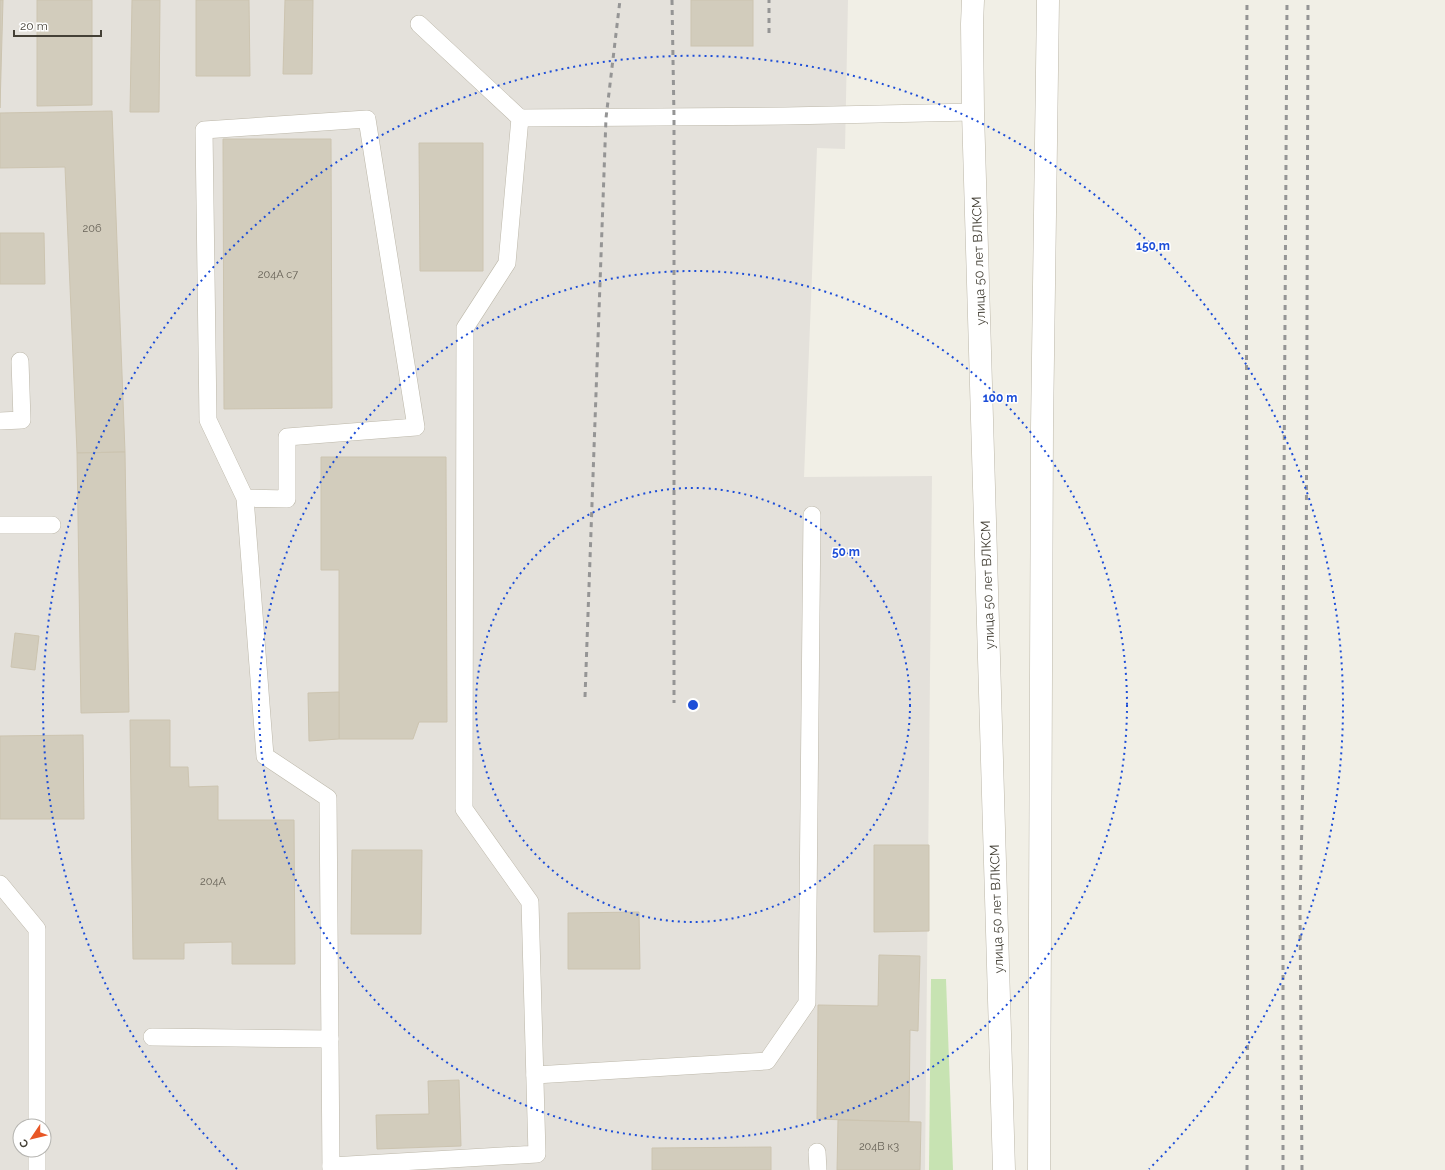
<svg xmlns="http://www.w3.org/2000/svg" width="1445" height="1170" viewBox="0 0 1445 1170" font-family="Raleway,sans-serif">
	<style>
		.industrial { fill: #e4e1db; fill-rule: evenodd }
		.green { fill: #c7e3b2 }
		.building { fill: #d2ccbc; stroke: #ccc4b0 }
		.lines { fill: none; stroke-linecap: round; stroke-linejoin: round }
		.service-casing { stroke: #bcb7a9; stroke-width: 18 }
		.tertiary-casing { stroke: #bcb7a9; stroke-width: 23 }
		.service { stroke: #fff; stroke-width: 17 }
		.tertiary { stroke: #fff; stroke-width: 22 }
		.rail { stroke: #959595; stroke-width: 3; stroke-dasharray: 5 5; stroke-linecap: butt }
		.ring { fill: none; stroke: #1d4ed8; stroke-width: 2; stroke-dasharray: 2 4 }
		.labels { text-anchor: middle; stroke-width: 3; stroke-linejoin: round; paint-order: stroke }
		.number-label { font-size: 11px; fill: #686358 }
		.street-label { font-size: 13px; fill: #444036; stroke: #fff }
		.centre { fill: #1d4ed8; stroke: #fff; stroke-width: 2 }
		.ring-label { font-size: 12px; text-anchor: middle; font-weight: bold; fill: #1d4ed8; stroke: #fff; stroke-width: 3; stroke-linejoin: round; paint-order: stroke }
	</style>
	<rect width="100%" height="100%" fill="#f1efe6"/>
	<path class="industrial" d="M0,0h848l-3,149 -28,-1 -13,329 128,-1 -7,694h-925zM20,1126h24v24h-24z"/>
	<path class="green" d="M931,979h15l7,191h-24z"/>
	<g class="building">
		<path d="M0,0h3l-3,108z"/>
		<path d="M37,0h55v105l-55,1z"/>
		<path d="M132,0h28l-1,112h-29z"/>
		<path d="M196,0h53l1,76h-54z"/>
		<path d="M285,0h28l-1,74h-29z"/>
		<rect x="691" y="0" width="62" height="46"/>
		<path d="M112,111l13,341 -48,1 -12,-286 -65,1v-55z"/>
		<path d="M223,139h108l1,269 -108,1z"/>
		<path d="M419,143h64v128h-63z"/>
		<path d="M0,233h44l1,51h-45z"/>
		<path d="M125,452l4,260 -48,1 -4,-260z"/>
		<path d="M321,457h125l1,265h-28l-6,17h-74v-169h-18z"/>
		<path d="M15,633l24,3 -4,34 -24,-3z"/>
		<path d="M339,692v47l-30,2 -1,-48z"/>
		<path d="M130,720h40v47h18l1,20 29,-1v34h76l1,144h-63v-22l-48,1v16h-51z"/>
		<path d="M83,735l1,84h-84v-83z"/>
		<path d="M874,845h55v86l-55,1z"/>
		<path d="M352,850h70l-1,84h-70z"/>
		<path d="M639,912l1,57h-72v-56z"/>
		<path d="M879,955l41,1 -2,75 -8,-1 -1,92 -92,-3 1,-114 60,1z"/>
		<path d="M459,1080l2,66 -84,3 -1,-34 53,-1 -1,-33z"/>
		<path d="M838,1120l83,2 -1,48h-83z"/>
		<path d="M771,1147v23h-119v-22z"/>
	</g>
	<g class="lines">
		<defs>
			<g id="service">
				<path d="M520,118l266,-2 187,-4"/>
				<path d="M0,421l22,-1 -2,-59"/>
				<path d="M245,498l42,1v-62l129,-10 -49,-308 -163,11 4,290 37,78 20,258 63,42 3,372"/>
				<path d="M0,525h52"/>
				<path d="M0,884l37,45v197"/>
				<path d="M152,1037l178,2"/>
				<path d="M535,1075l232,-14 40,-58 5,-488"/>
				<path d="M817,1152l1,18"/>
				<path d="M331,1166l206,-12 -7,-252 -66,-93 1,-481 42,-65 13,-145 -101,-94"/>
				<path d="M37,1170v-20"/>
			</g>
			<g id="tertiary">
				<path d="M973,0l-1,24 1,88 31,1058"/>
				<path d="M1039,1170l3,-742 6,-428"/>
			</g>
		</defs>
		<use href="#service" class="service-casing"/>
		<use href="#tertiary" class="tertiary-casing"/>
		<use href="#service" class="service"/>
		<use href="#tertiary" class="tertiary"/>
		<g class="rail">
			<path d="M672,0l2,117v586"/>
			<path d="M769,33v-33"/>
			<path d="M585,697l21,-579 14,-118"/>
			<path d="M1247,1170c2,-390 -2,-780 0,-1170"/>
			<path d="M1283,1170v-525l4,-645"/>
			<path d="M1302,1170l-2,-262 6,-267 2,-641"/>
		</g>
	</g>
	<g class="ring">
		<circle cx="693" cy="705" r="217"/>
		<circle cx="693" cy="705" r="434"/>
		<path d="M237 1169A650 650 0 1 1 1149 1169"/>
	</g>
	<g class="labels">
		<g class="number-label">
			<text x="92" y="232">206</text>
			<text x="278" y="278">204А с7</text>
			<text x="213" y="885">204А</text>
			<text x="879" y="1150">204В к3</text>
		</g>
		<g class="street-label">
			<text transform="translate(978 261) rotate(-92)" y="5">улица 50 лет ВЛКСМ</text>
			<text transform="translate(987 585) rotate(-92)" y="5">улица 50 лет ВЛКСМ</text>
			<text transform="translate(996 909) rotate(-92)" y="5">улица 50 лет ВЛКСМ</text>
		</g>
	</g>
	<circle cx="693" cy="705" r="6" class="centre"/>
	<g class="ring-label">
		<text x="1153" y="250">150 m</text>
		<text x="1000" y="402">100 m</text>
		<text x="846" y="556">50 m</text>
	</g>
	<g transform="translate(32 1138) rotate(235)"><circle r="19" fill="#ffffff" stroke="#b4b3af"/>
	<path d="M0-3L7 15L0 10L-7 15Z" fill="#e85726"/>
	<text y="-6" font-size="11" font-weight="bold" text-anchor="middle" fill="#444036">С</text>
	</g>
	<path d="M14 30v6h87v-6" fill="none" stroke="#444036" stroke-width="2"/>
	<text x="20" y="30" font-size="12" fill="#444036" stroke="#ffffff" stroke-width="3" paint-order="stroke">20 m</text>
</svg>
